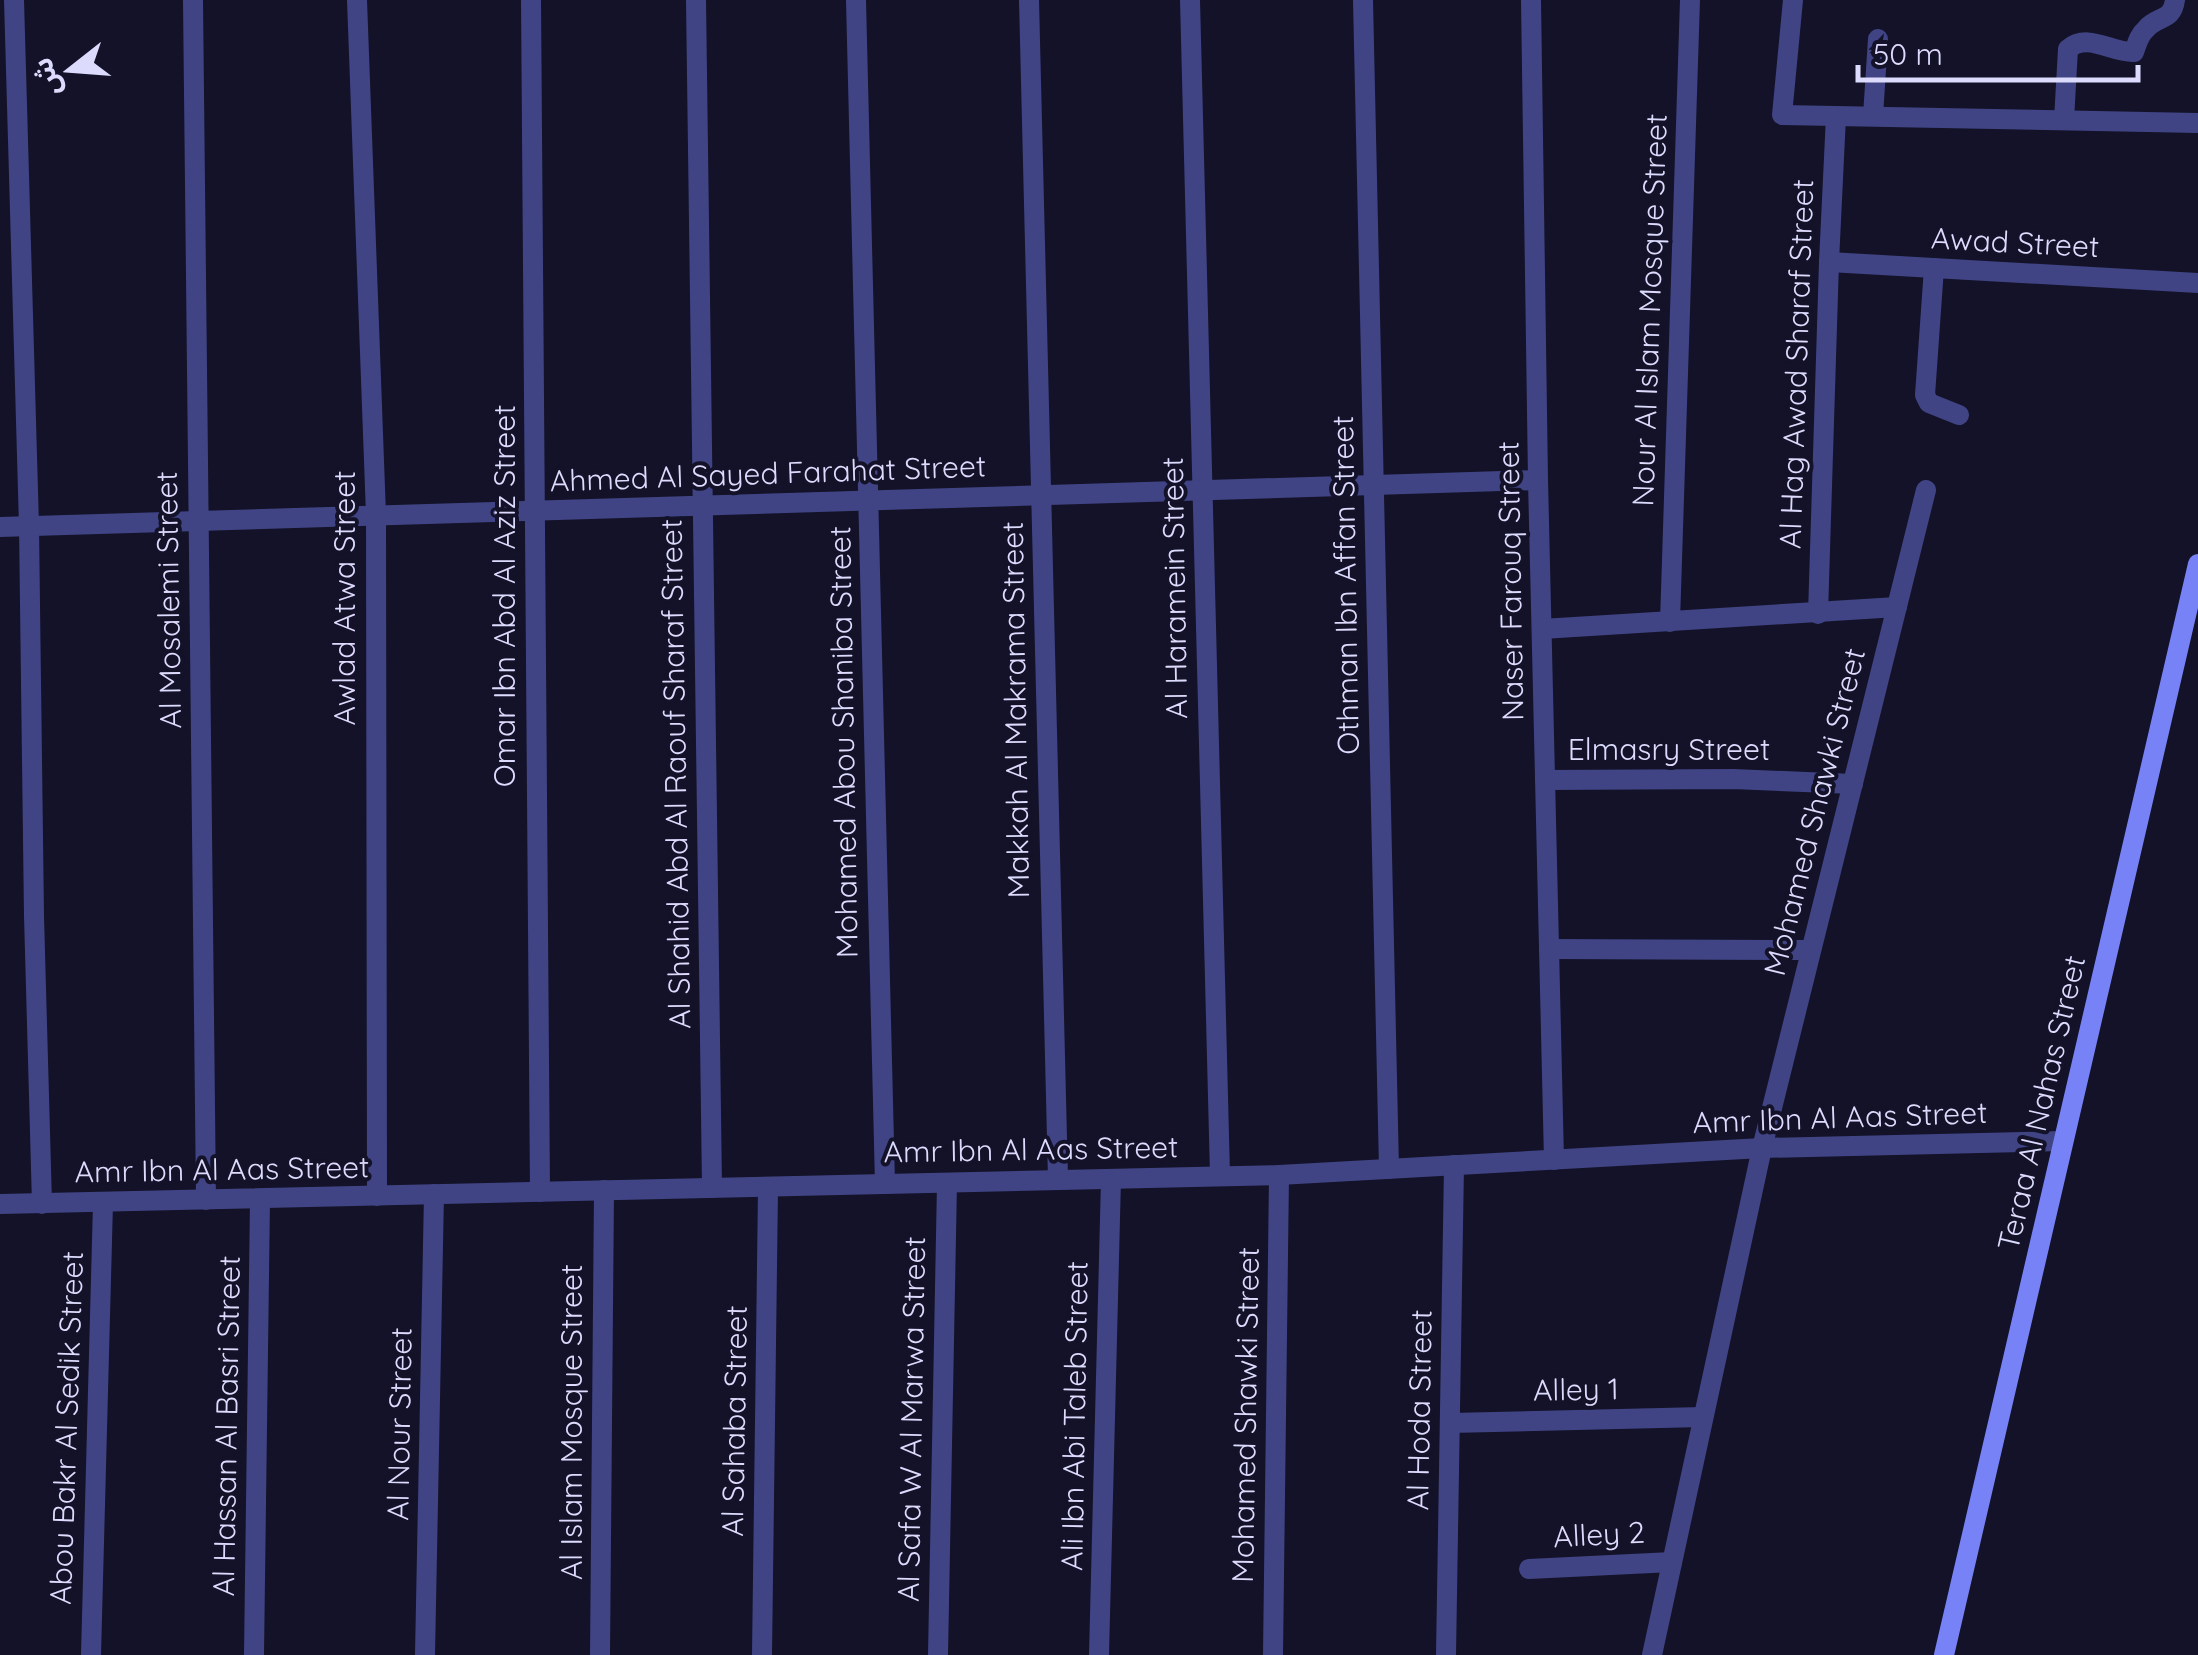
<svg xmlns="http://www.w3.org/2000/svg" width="2198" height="1655" viewBox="0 0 2198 1655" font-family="Quicksand,'Noto Sans Arabic',sans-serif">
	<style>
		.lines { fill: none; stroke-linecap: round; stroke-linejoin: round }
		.street { stroke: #404484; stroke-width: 20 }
		.secondary { stroke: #7882f7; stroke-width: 20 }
		.labels { text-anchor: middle; stroke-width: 8; stroke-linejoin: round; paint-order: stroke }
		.street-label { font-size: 30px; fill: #dcdbfd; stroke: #131228 }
	</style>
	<rect width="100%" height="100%" fill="#131228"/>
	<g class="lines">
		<g class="street">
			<path d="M14,0l15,526 5,390 8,288"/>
			<path d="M193,0l13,1200"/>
			<path d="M357,0l19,515 1,681"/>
			<path d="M531,0l9,1192"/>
			<path d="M696,0l16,1188"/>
			<path d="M856,0l29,1184"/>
			<path d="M1029,0l29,1179"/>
			<path d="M1190,0l30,1175"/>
			<path d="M1363,0l26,1169"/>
			<path d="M1531,0l7,480 16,680"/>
			<path d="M1793,0l-11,115 416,8"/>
			<path d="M1873,116l5,-77"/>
			<path d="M2064,120l4,-71c20,-17 43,4 66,3 3,-8 5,-17 12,-23 12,-14 26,-7 29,-29"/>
			<path d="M1829,262l369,21"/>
			<path d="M1934,268l-9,127 4,8 30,12"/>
			<path d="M0,527l1538,-47"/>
			<path d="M1818,614l11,-352 7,-146"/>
			<path d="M1670,622l20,-622"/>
			<path d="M1542,629l355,-22"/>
			<path d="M1545,780l188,-1 120,5"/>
			<path d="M1549,949l261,1"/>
			<path d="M0,1204l1279,-29 483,-27 301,-7"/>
			<path d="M1450,1423l253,-6"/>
			<path d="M1529,1569l143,-7"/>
			<path d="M91,1655l12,-452"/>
			<path d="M254,1655l6,-456"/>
			<path d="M425,1655l9,-461"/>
			<path d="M600,1655l4,-465"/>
			<path d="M762,1655l6,-467"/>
			<path d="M938,1655l9,-472"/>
			<path d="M1099,1655l12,-476"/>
			<path d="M1273,1655l6,-480"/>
			<path d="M1446,1655l8,-490"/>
			<path d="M1652,1655l110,-507 164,-658"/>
		</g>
		<path class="secondary" d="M1944,1655l254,-1091"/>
	</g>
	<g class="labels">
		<g class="street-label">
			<text transform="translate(2015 243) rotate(3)" y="10">Awad Street</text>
			<text transform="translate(1650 310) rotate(-88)" y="10">Nour Al Islam Mosque Street</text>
			<text transform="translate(1797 364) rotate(-88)" y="10">Al Hag Awad Sharaf Street</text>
			<text transform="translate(768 474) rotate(-2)" y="10">Ahmed Al Sayed Farahat Street</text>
			<text transform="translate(1511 581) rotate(-91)" y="10">Naser Farouq Street</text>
			<text transform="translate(1346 585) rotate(-91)" y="10">Othman Ibn Affan Street</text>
			<text transform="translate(1175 588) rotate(-91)" y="10">Al Haramein Street</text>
			<text transform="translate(505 596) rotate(-90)" y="10">Omar Ibn Abd Al Aziz Street</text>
			<text transform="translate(345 598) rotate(-90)" y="10">Awlad Atwa Street</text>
			<text transform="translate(169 600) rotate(-91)" y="10">Al Mosalemi Street</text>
			<text transform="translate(1016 710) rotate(-91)" y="10">Makkah Al Makrama Street</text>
			<text transform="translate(844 742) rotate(-91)" y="10">Mohamed Abou Shaniba Street</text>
			<text x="1669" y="760">Elmasry Street</text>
			<text transform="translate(676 774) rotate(-91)" y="10">Al Shahid Abd Al Raouf Sharaf Street</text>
			<text transform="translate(1815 812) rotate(-76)" y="10">Mohamed Shawki Street</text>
			<text transform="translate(2042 1103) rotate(-77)" y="10">Teraa Al Nahas Street</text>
			<text transform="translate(1840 1118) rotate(-2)" y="10">Amr Ibn Al Aas Street</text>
			<text transform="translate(1031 1150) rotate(-1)" y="10">Amr Ibn Al Aas Street</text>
			<text transform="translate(222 1170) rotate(-1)" y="10">Amr Ibn Al Aas Street</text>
			<text transform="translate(1576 1390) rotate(-1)" y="10">Alley 1</text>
			<text transform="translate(1420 1410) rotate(-89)" y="10">Al Hoda Street</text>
			<text transform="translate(1246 1415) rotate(-89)" y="10">Mohamed Shawki Street</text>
			<text transform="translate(1075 1416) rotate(-89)" y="10">Ali Ibn Abi Taleb Street</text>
			<text transform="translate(912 1419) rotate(-89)" y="10">Al Safa W Al Marwa Street</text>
			<text transform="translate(735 1421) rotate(-89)" y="10">Al Sahaba Street</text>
			<text transform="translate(572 1422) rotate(-90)" y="10">Al Islam Mosque Street</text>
			<text transform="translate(400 1424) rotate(-89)" y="10">Al Nour Street</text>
			<text transform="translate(227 1426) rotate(-89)" y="10">Al Hassan Al Basri Street</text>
			<text transform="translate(67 1428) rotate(-88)" y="10">Abou Bakr Al Sedik Street</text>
			<text transform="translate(1599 1535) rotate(-3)" y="10">Alley 2</text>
		</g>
	</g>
	<g transform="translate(70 70) rotate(253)" stroke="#131228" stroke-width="8" paint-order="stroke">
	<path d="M0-8L18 38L0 25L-18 38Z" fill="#dcdbfd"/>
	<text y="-15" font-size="28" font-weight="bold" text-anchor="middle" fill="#dcdbfd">ش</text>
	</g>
	<path d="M1858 65v15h280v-15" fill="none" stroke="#dcdbfd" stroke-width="5"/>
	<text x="1873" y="65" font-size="30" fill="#dcdbfd" stroke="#131228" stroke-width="8" paint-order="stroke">50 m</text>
</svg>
